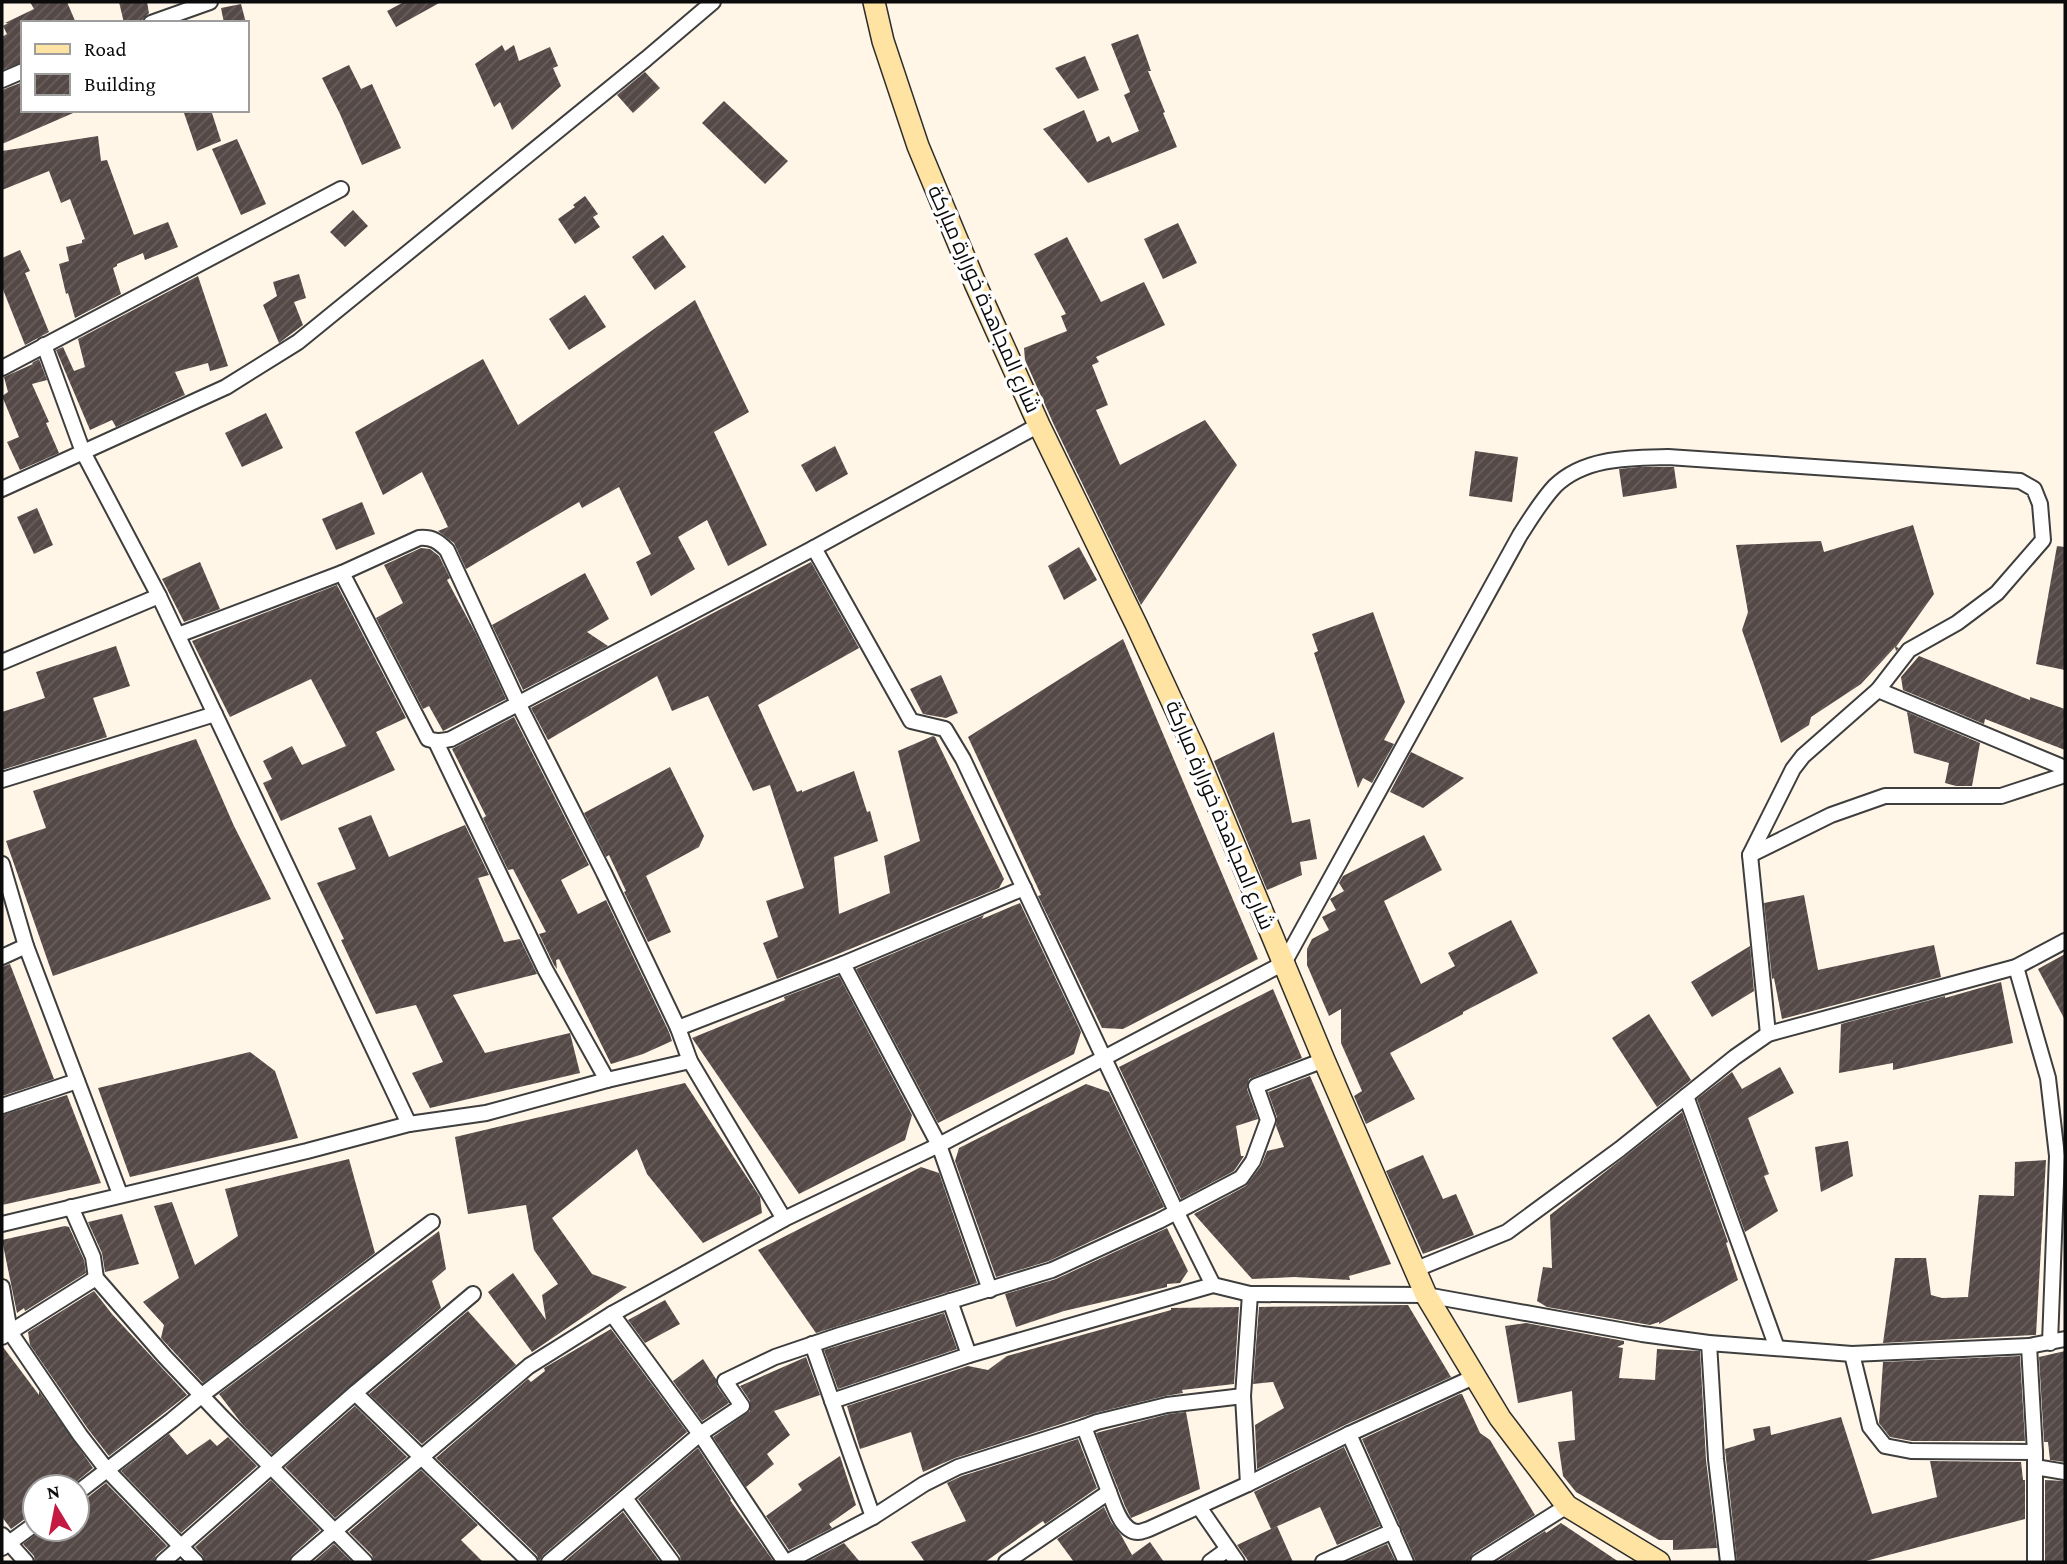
<svg xmlns="http://www.w3.org/2000/svg" width="2067" height="1564" viewBox="0 0 2067 1564" font-family="'Crimson Pro',Cairo,serif">
	<style>
		.building { fill: url(#building-hatch) }
		.lines { fill: none; stroke-linecap: round; stroke-linejoin: round }
		.street-casing { stroke: #3e3e3e; stroke-width: 18 }
		.secondary-casing { stroke: #2d2d2d; stroke-width: 24 }
		.street { stroke: #fff; stroke-width: 14 }
		.secondary { stroke: #ffe3a3; stroke-width: 21 }
		.labels { text-anchor: middle; stroke-width: 7; stroke-linejoin: round; paint-order: stroke }
		.street-label { font-size: 21px; fill: #0b0b0b; stroke: #fff }
	</style>
	<defs>
		<pattern id="building-hatch" width="6" height="6" patternUnits="userSpaceOnUse" patternTransform="scale(1.75)"><rect width="6" height="6" fill="#544946"/><path d="M-1 1l2-2M0 6l6-6M5 7l2-2" fill="none" stroke="#685f5c"/></pattern>
	</defs>
	<rect width="100%" height="100%" fill="#fff6e8"/>
	<g class="building">
		<path d="M30,2h37l9,21h-53v39l-21,8v-33l5,-3 -4,-8 5,-3h-3l29,-14z"/>
		<path d="M119,2h28l2,11 -7,7 -18,3z"/>
		<path d="M404,2h37l-45,25 -9,-16z"/>
		<path d="M241,4l5,19h-22l-3,-15z"/>
		<path d="M1138,34l13,37h-3l17,41 -2,1 14,34 -89,36 -45,-54 41,-19 13,32 12,-6 3,7 27,-12 -15,-36 6,-3 -19,-48z"/>
		<path d="M502,45l3,6 9,-6 5,16 31,-14 8,19 -5,2 8,18 -49,44 -12,-28 -6,5 -19,-43z"/>
		<path d="M1085,56l14,34 -21,9 -23,-31z"/>
		<path d="M349,65l12,24 11,-5 29,64 -39,17 -22,-51 -18,-36z"/>
		<path d="M645,72l15,16 -27,25 -16,-18z"/>
		<path d="M23,82v28h57l-78,34v-54z"/>
		<path d="M724,101l64,60 -23,23 -63,-61z"/>
		<path d="M183,110h28l10,31 -24,10z"/>
		<path d="M98,136l3,25 6,-1 27,75 34,-13 10,25 -33,13 -2,-7 -26,11v2l-4,2 8,26 -46,24 -7,-25 -2,1 -7,-30 10,-3 -3,-14 16,-4v-3l3,-1 -15,-40 -9,4 -12,-32 -47,19v-39z"/>
		<path d="M237,139l29,65 -25,11 -29,-66z"/>
		<path d="M585,196l13,18 -5,3 7,10 -25,17 -17,-25 17,-12 -2,-2z"/>
		<path d="M353,210l15,16 -23,21 -15,-15z"/>
		<path d="M1178,223l19,40 -34,16 -19,-40z"/>
		<path d="M663,235l23,32 -31,23 -23,-33z"/>
		<path d="M1067,237l34,65 43,-20 21,43 -69,32 3,5 -7,3 16,40 -12,5 24,55 85,-45 32,45 -96,140 -87,-180 -29,-65 -1,-12 43,-17 -6,-15 5,-2 -32,-60z"/>
		<path d="M20,250l10,21 -5,2 24,59 -24,13 -23,-58v-29z"/>
		<path d="M299,274l7,24 -12,4 9,23 -24,18 -16,-38 14,-9 -4,-14z"/>
		<path d="M198,276l30,90 -18,5 -2,-8 -33,9 10,23 -69,32 -4,-7 -22,10 -34,-80 7,-3 11,24 11,-4 -7,-28z"/>
		<path d="M585,295l21,32 -37,23 -20,-31z"/>
		<path d="M695,300l54,112 -35,20 53,113 -39,21 -21,-46 -29,17 17,32 -44,27 -15,-34 15,-8 -32,-67 -37,21 -3,-6 -113,67 -12,-26 -16,-12 10,-4 -26,-55 -39,23 -28,-63 128,-73 35,66z"/>
		<path d="M39,359l8,21 -15,4 17,38 -3,1 13,30 -39,17 -13,-28 12,-5 -17,-41 6,-4 -4,-15 29,-13 -1,-1z"/>
		<path d="M266,413l17,35 -41,19 -17,-34z"/>
		<path d="M835,446l13,28 -32,18 -15,-27z"/>
		<path d="M1475,451l43,6 -6,45 -43,-6z"/>
		<path d="M1639,467h35l3,21 -54,9 -4,-28z"/>
		<path d="M362,502l13,32 -39,16 -14,-31z"/>
		<path d="M37,508l16,37 -19,9 -17,-37z"/>
		<path d="M1913,525l21,69 -38,53 3,1 -3,3 -1,-4 -34,37 -50,33 -2,8 -28,18 -39,-113 6,-18 -12,-67 85,-4 3,11z"/>
		<path d="M2057,546l8,1v123l-29,-6z"/>
		<path d="M1079,547l18,33 -33,20 -16,-34z"/>
		<path d="M421,548l9,1 9,7 11,22 -3,2 29,54 30,65 -63,32 -14,-25 -6,3 -47,-91 27,-15 -19,-38z"/>
		<path d="M200,562l20,47 -36,13 -22,-43z"/>
		<path d="M811,562l48,86 -101,57 39,87 5,-2v2l52,-21 13,41 3,-1 8,30 -44,16 5,57 51,-21 -6,-37 36,-15 -22,-90 35,-15 2,1 69,142 -5,9 -222,91 -14,-36 15,-6 -12,-36 38,-13 -34,-103 -17,6 -45,-95 -36,15 -15,-35 -109,64 -17,-32z"/>
		<path d="M585,573l24,46 -22,13 21,14 -85,44 -31,-65z"/>
		<path d="M337,585l69,133 -30,14 19,38 -114,51 -18,-38 9,-4 -9,-18 29,-15 10,19 44,-19 -35,-67 -81,38 -38,-76z"/>
		<path d="M1373,612l32,90 -21,38 10,4 -22,39 -9,-5 -5,10 -44,-135 4,-2 -6,-17z"/>
		<path d="M1123,639l135,320 -135,70 -21,-1 -64,-132 3,-1 -73,-158z"/>
		<path d="M116,646l14,40 -37,12 14,39 -105,33v-58l43,-14 -9,-26z"/>
		<path d="M1919,656l111,44v-3l35,12v41l-80,-31 -1,5 -81,-34 -2,-13z"/>
		<path d="M941,675l17,38 -12,5 -23,-4 -13,-25z"/>
		<path d="M1907,712l73,31 -8,43h-16l-11,-3 4,-20 -35,-10z"/>
		<path d="M514,717l75,148 -28,15 17,34 28,-14 63,132 3,9 -29,13 -32,10 -52,-105 -3,1 1,9 -3,-4 -15,-31 7,-2 -33,-63 -5,1 -25,-52 3,-2 -34,-67z"/>
		<path d="M1274,732l18,91 18,-4 7,40 -17,3 2,13 -35,15 -53,-129z"/>
		<path d="M196,739l38,87 37,73 -218,77 -47,-135 40,-13 -13,-37z"/>
		<path d="M1411,752l53,26 -41,30 -33,-16z"/>
		<path d="M670,767l34,69 -5,11 -53,29 25,56 -23,10 -24,-50 2,-1 -17,-36 -3,2 -22,-44z"/>
		<path d="M371,815l18,42 76,-32 24,50 -11,3 26,64 16,-3 17,35 -84,21 32,58 85,-20 10,40 -150,35 -18,-35 31,-11 -27,-57 -40,9 -35,-74 3,-1 -27,-56 39,-14 -18,-41z"/>
		<path d="M1424,835l18,35 -58,31 37,83 34,-18 -7,-13 63,-33 27,53 -75,39v2l-73,39 25,46 -49,25 -12,-28 8,-5 -21,-48v-34l-12,7 -22,-51v-16l5,-10 17,-9 -7,-13 14,-7 -6,-11 14,-8 -5,-8 4,-7z"/>
		<path d="M1804,895l14,75 116,-25 7,32 -159,42 -8,-41 -2,1 -8,-76z"/>
		<path d="M1020,903l61,129 -7,22 -136,69 -82,-154 128,-54 -2,4z"/>
		<path d="M1750,946l4,45 -42,26 -21,-35z"/>
		<path d="M2065,954v66l-27,-51z"/>
		<path d="M10,964l44,115 -52,17v-129z"/>
		<path d="M839,976l73,139 -7,25 -106,54 -107,-156 93,-38 -1,-3z"/>
		<path d="M2001,982l12,61 -120,27v-7l-54,10 2,-49 104,-28v2z"/>
		<path d="M1273,989l29,69 -53,21 -2,10 11,30 -22,7 5,30h3l-10,15 -53,28 -62,-132z"/>
		<path d="M1649,1014l42,66 -34,27 -45,-69z"/>
		<path d="M250,1052l25,19 23,67 -168,39 -32,-89z"/>
		<path d="M1780,1067l14,26 -46,25 21,56 -5,2 14,35 -33,21 -48,-133 35,-27 10,17z"/>
		<path d="M1310,1076l81,188 -42,12 1,4 -56,-3 -42,2 -58,-65 52,-28 15,-20 6,-15 17,-4 -8,-21 1,-9 -9,-25z"/>
		<path d="M685,1083l75,114 2,16 -59,30 -56,-69 -10,-25 -85,69 40,56 35,13 -95,65 -44,-60 25,-19 33,47 -4,-25 16,-11 -24,-34 -8,-45 -58,9 -13,-77z"/>
		<path d="M1086,1084l23,8 55,115 -115,54 -53,16 -41,-116 4,-13z"/>
		<path d="M67,1095l34,88 -99,22v-90z"/>
		<path d="M1682,1112l46,130 -2,1 12,37 -79,44v-2l-9,3 -103,-18 -10,-6 6,-34 9,1 -2,-53z"/>
		<path d="M1848,1141l5,35 -32,16 -6,-45z"/>
		<path d="M1423,1155l20,44 13,-5 18,41 -51,19 -37,-83z"/>
		<path d="M349,1159l26,94 -172,130 -42,-45 3,-13 -21,-23 36,-24 -25,-72 18,-4 23,63 43,-29 -13,-47z"/>
		<path d="M2046,1160l-10,175 -153,8 12,-85h31l5,37 11,3 26,-1 11,-102 35,1 1,-34z"/>
		<path d="M921,1167l18,6 38,110 -161,50 -58,-83z"/>
		<path d="M122,1214l17,50 -34,8 -3,-19 -14,-31z"/>
		<path d="M65,1226l4,1 15,33 2,13 -61,38 -1,-3 -7,5 -15,-73z"/>
		<path d="M1167,1228l21,43 -8,12 -13,1v3l-103,24 -48,16 -11,-33 51,-15z"/>
		<path d="M439,1231l7,38 -14,12 9,27 -169,146 -30,-30 -23,-30z"/>
		<path d="M94,1291l18,23 75,81 -78,61 -21,-27 -58,-84 -2,-13z"/>
		<path d="M665,1300l15,24 -35,19 -17,-23z"/>
		<path d="M1408,1305l43,72 -106,48 -88,44 -2,-44 29,-17 -11,-26 -20,2 6,-77z"/>
		<path d="M1239,1307l-5,77 -52,6 1,3 -18,3 -70,17 -140,45 -32,14 -12,-40 -51,17 -13,-43 121,-40 20,4 19,-14 164,-46v-2z"/>
		<path d="M468,1311l48,54 -94,79 -53,-50z"/>
		<path d="M944,1313l13,36 -119,40 -14,-39z"/>
		<path d="M1526,1323l98,18v3l-7,3 6,1 -4,30 36,2 2,-31 43,2 6,109 11,88 -44,2v-10h-14l-83,-48 -13,-16 -5,-34 17,-2 -3,-49 -54,12 -13,-77z"/>
		<path d="M611,1329l76,103 -144,123 -4,7 -2,-7 -101,-97 92,-79 3,3 14,-11 -1,-3z"/>
		<path d="M3,1347l36,48v-4l54,77 -23,19h-35v28l-6,1 -18,13 -9,-12z"/>
		<path d="M2065,1351v111l-15,-2 -2,-18h-4l-5,-85z"/>
		<path d="M2020,1356l5,85h-113l-22,-4 -11,-14 4,-61z"/>
		<path d="M806,1357l14,38 -46,16 16,24 -23,19 7,10 -28,23 -33,-50 37,-26v-10l-10,-15z"/>
		<path d="M703,1359l13,20 1,7 12,17 -27,18 -29,-40z"/>
		<path d="M1460,1394h2l18,39 10,7 45,75 -62,39 -5,8h-52l-54,-123z"/>
		<path d="M355,1406l52,51 -72,61 -50,-51z"/>
		<path d="M1186,1412l14,77 -69,29 -6,-12 -29,-73 73,-19z"/>
		<path d="M1841,1417l31,97 65,-17 -7,-36 91,1 2,18h2v39l-163,43h-125l-12,-113 30,-9 -2,-11 17,-3 1,9z"/>
		<path d="M169,1434l18,21 23,-16 7,7 11,-9 29,29 -76,67 -60,-62z"/>
		<path d="M1078,1439l19,49 -52,36 -2,-3 -58,41h-60l-14,-20 55,-21 -19,-38 15,-7z"/>
		<path d="M1344,1447l36,79 -43,19 -17,-38 -49,22 -17,-37z"/>
		<path d="M698,1448l33,51 -1,1 44,62h-93l-1,-6 -42,-57z"/>
		<path d="M840,1456l16,49 -27,19 3,4 -43,22 -23,-34 36,-26 -4,-6z"/>
		<path d="M421,1470l57,55 -17,15 22,22h-109l-2,-7 -23,-23z"/>
		<path d="M271,1480l49,50 -28,25 -3,7h-84l-2,-6 -8,-9z"/>
		<path d="M2045,1480l20,1v81h-20z"/>
		<path d="M106,1483l61,63 -11,9 -2,7h-119l-1,-6 -11,-12 20,-15h34v-27l6,-1z"/>
		<path d="M1104,1507l7,15 10,13 11,20 18,-13 14,20h-90l-17,-23z"/>
		<path d="M623,1512l37,50h-96z"/>
		<path d="M1561,1523l58,39h-123l49,-31 1,2z"/>
		<path d="M1277,1526l16,36h-44l-12,-17z"/>
		<path d="M844,1543l16,19h-53z"/>
		<path d="M334,1544l18,18h-39z"/>
		<path d="M1387,1544l9,18h-50z"/>
	</g>
	<g class="lines">
		<defs>
			<g id="street">
				<path d="M151,23l59,-21"/>
				<path d="M2,80l21,-9"/>
				<path d="M44,345l39,107 76,144 250,528"/>
				<path d="M2,368l339,-179"/>
				<path d="M1039,425l-225,123 97,173 34,8 18,30 213,452 37,74"/>
				<path d="M2,489l224,-102 72,-45 348,-283 67,-57"/>
				<path d="M342,573l77,-35c13,-1 19,3 28,12l71,153 86,170 74,155 12,33 94,158"/>
				<path d="M178,635l164,-62 86,166c8,3 14,2 23,0l363,-191"/>
				<path d="M2,662l157,-66"/>
				<path d="M1878,690l187,78"/>
				<path d="M436,742l109,227 62,111"/>
				<path d="M2,780l213,-66"/>
				<path d="M1750,855l81,-40 54,-19h116l64,-21"/>
				<path d="M2,864l24,82 94,248"/>
				<path d="M2,957l24,-11"/>
				<path d="M843,964l96,181 51,145"/>
				<path d="M2016,967l32,111 9,78 -7,187"/>
				<path d="M678,1028l165,-64 181,-76"/>
				<path d="M1686,1096l91,252"/>
				<path d="M2,1106l75,-25"/>
				<path d="M71,1207l22,50 3,21 69,79 56,59 144,146"/>
				<path d="M2,1224l305,-73 102,-27 77,-11 121,-33 83,-19"/>
				<path d="M1414,1270l93,-38 113,-83 115,-92 33,-23 248,-67 49,-26"/>
				<path d="M2,1287l8,45 70,103 27,35 89,92"/>
				<path d="M950,1301l19,54"/>
				<path d="M612,1314l88,120 85,128"/>
				<path d="M2,1337l94,-59"/>
				<path d="M1709,1343l7,116 12,103"/>
				<path d="M812,1344l61,173"/>
				<path d="M2029,1346l6,106v110"/>
				<path d="M1852,1354l18,73 15,19 26,5 124,1"/>
				<path d="M355,1393l175,169"/>
				<path d="M832,1401l137,-46 244,-70 37,9 176,1 216,39 67,9 143,11 177,-8 36,-7"/>
				<path d="M1349,1434l57,128"/>
				<path d="M2035,1467l30,5"/>
				<path d="M1248,1484l-5,-88 7,-102"/>
				<path d="M1109,1492l-25,-65 13,-5 70,-17 76,-9"/>
				<path d="M77,1493l95,-73 30,-25 230,-173"/>
				<path d="M625,1498l47,64"/>
				<path d="M1199,1507l38,55"/>
				<path d="M2,1535l24,27"/>
				<path d="M2,1548l33,-24"/>
				<path d="M163,1562l192,-169 118,-99"/>
				<path d="M298,1562l231,-196 83,-52 172,-95 155,-74 345,-182 236,-428c11,-17 21,-34 35,-49 30,-29 75,-28 113,-29l352,24 14,8 6,15 3,36 -46,53 -40,30 -48,27 -31,40 -75,66 -10,13 -43,86 18,179"/>
				<path d="M549,1562l151,-128 42,-28 -17,-25 50,-24 65,-22 212,-65 107,-49 82,-43 12,-17 15,-41 -12,-34 68,-26"/>
				<path d="M787,1562l86,-45 51,-33 34,-17 126,-40"/>
				<path d="M1006,1562l103,-70c5,12 12,40 29,40 4,0 7,-2 11,-3l99,-45 101,-50 127,-58"/>
				<path d="M1210,1562l18,-13"/>
				<path d="M1323,1562l70,-31"/>
				<path d="M1478,1562l89,-56"/>
			</g>
			<path id="secondary" d="M874,2l9,39 35,105 57,137 64,142 97,199 60,129 128,307 102,235 74,123 67,88 92,56"/>
		</defs>
		<use href="#street" class="street-casing"/>
		<use href="#secondary" class="secondary-casing"/>
		<use href="#street" class="street"/>
		<use href="#secondary" class="secondary"/>
	</g>
	<g class="labels">
		<g class="street-label">
			<text transform="translate(984 299) rotate(66)" y="7">شارع المجاهدة خورارة مباركة</text>
			<text transform="translate(1220 815) rotate(67)" y="7">شارع المجاهدة خورارة مباركة</text>
		</g>
	</g>
	<rect width="2067" height="1564" fill="none" stroke="#0b0b0b" stroke-width="7"/>
	<rect x="21" y="21" width="228" height="91" fill="#ffffff" stroke="#9d9d9d" stroke-width="2"/>
	<rect x="35" y="44" width="35" height="10" fill="#ffe3a3" stroke="#9d9d9d" stroke-width="2"/>
	<text x="84" y="56" font-size="21" fill="#0b0b0b">Road</text>
	<rect x="35" y="74" width="35" height="21" fill="url(#building-hatch)" stroke="#9d9d9d" stroke-width="2"/>
	<text x="84" y="91" font-size="21" fill="#0b0b0b">Building</text>
	<g transform="translate(56 1508) rotate(350)"><circle r="33" fill="#ffffff" stroke="#9d9d9d" stroke-width="2"/>
	<path d="M0-5L12 26L0 18L-12 26Z" fill="#c41942"/>
	<text y="-10" font-size="19" font-weight="bold" text-anchor="middle" fill="#0b0b0b">N</text>
	</g>
</svg>
